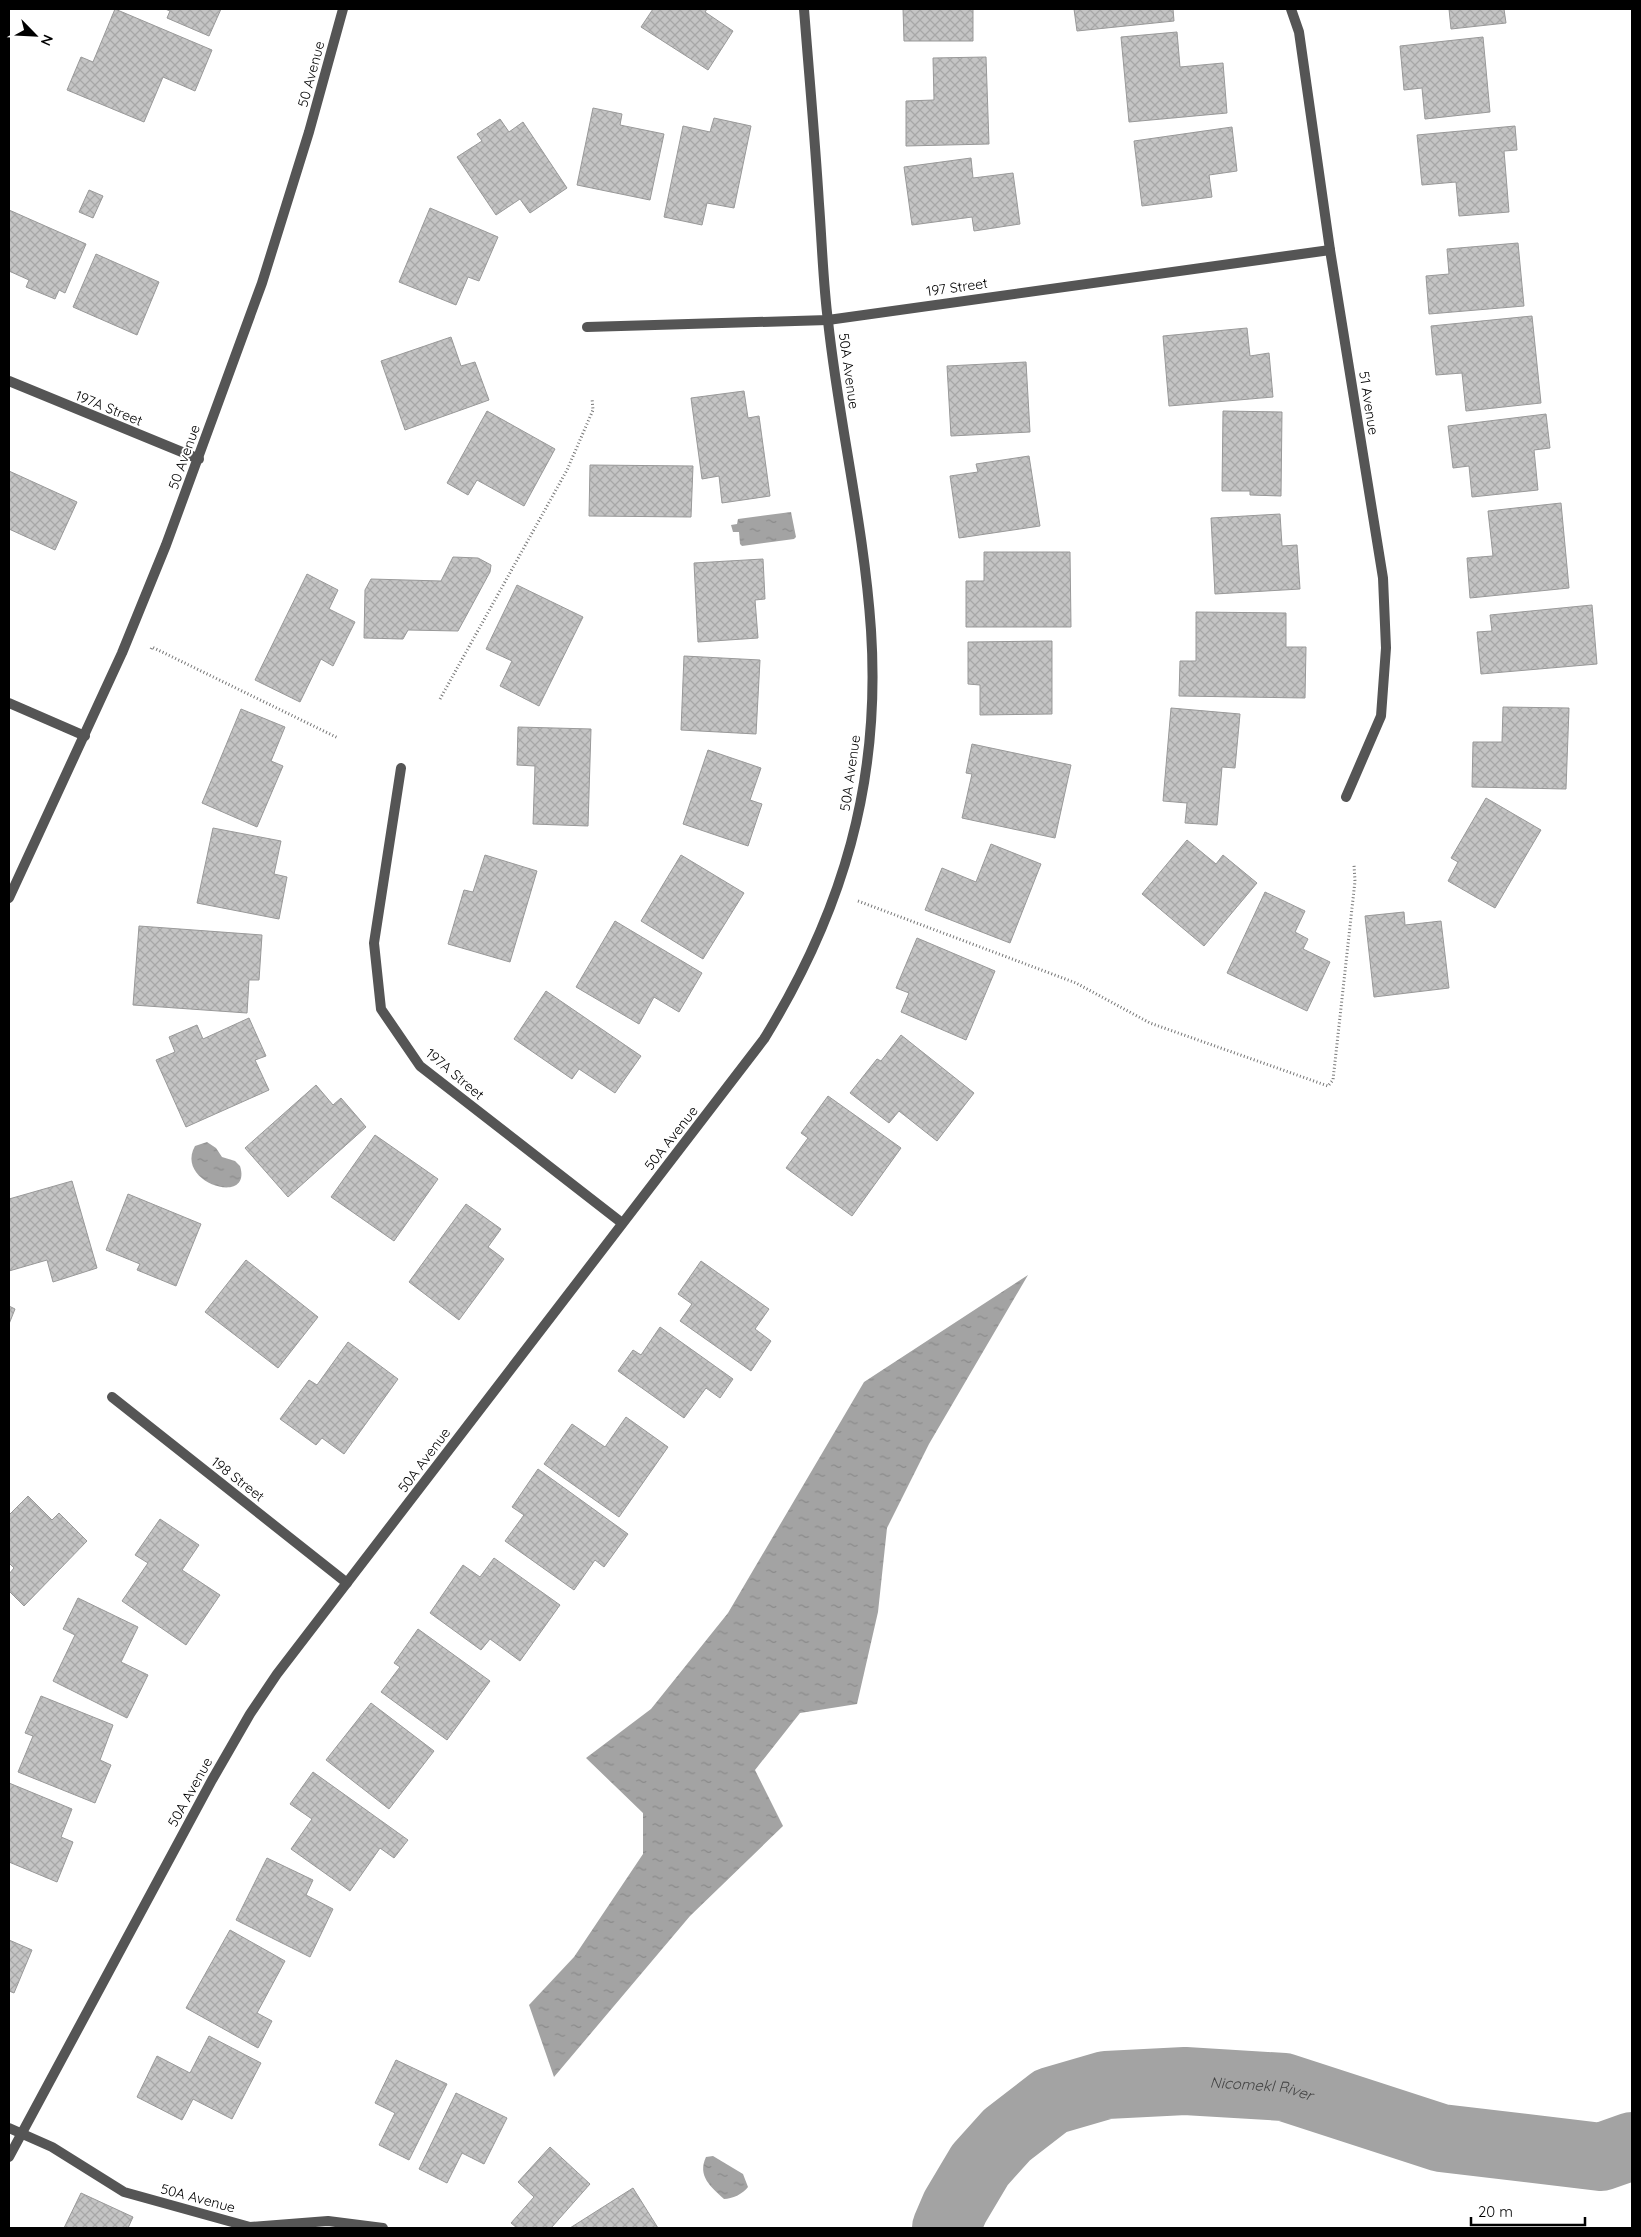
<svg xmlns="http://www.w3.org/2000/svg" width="1641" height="2237" viewBox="0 0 1641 2237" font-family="Quicksand,sans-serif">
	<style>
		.water { fill: url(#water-ripples) }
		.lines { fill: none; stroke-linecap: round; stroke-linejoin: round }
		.river { stroke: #a3a3a3; stroke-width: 68 }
		.building { fill: url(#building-cross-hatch); stroke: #999 }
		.path { stroke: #777; stroke-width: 3; stroke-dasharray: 1 2.5; stroke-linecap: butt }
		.service { stroke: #555; stroke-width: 10 }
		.minor { stroke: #555; stroke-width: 10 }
		.tertiary { stroke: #555; stroke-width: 10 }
		.labels { text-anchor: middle; stroke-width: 4; stroke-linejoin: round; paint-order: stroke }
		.street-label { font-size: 14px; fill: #000; stroke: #fff }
		.water-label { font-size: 15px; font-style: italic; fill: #444; stroke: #fff }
	</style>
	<defs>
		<pattern id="water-ripples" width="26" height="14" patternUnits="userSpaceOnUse" patternTransform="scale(1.25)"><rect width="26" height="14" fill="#a3a3a3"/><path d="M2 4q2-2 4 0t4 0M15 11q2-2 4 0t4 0" fill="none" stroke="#8b8b8b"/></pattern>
		<pattern id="building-cross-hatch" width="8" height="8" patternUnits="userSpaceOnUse" patternTransform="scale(1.25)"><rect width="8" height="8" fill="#c4c4c4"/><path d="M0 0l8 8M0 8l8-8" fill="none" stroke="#a7a7a7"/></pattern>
	</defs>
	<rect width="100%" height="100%" fill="#fff"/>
	<g class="water">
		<path d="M791,512l5,25 -2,2 -52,7 -2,-2 -1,-12h-6l-2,-7 6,-1 1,-5z"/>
		<path d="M207,1142l9,6 6,9 13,4 5,5c13,41 -66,17 -45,-20z"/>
		<path d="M1028,1275l-99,169 -42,84 -9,84 -21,92 -57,9 -45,57 28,56 -93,90 -136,161 -25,-72 45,-48 69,-103v-41l-57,-55 65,-49 77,-96 136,-231z"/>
		<path d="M713,2156l30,18 5,13c-5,7 -16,12 -24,12 -13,-12 -27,-23 -18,-42z"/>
	</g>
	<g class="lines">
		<path class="river" id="s1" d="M946,2228l9,-21 25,-42 27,-30 44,-34 55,-16 79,-4 99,6 157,51 160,19 31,-11"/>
	</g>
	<g class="building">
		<path d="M115,9l97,41 -17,41 -32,-14 -19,45 -77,-32 14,-33 12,5z"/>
		<path d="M165,9h56l-12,27 -42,-18 3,-7z"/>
		<path d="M653,9h54l-2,3 28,19 -25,39 -67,-43z"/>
		<path d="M903,9h70v32h-69z"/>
		<path d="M1074,9h99l1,12 -97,10z"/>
		<path d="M1449,9h55l2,14 -55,6z"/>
		<path d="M1177,32l3,35 43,-4 4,50 -98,9 -8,-85z"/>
		<path d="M1483,37l7,75 -65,7 -3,-31 -18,2 -4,-44z"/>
		<path d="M986,57l3,87 -83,2v-45l28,-1 -1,-42z"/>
		<path d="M593,108l29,6 -2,11 44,9 -14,66 -73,-15z"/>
		<path d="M714,118l37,8 -17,82 -27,-5 -5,22 -38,-8 19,-91 27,6z"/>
		<path d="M500,119l9,13 14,-10 44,66 -37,25 -10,-14 -24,16 -39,-58 25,-16 -5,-7z"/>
		<path d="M1515,126l2,24 -13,1 5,61 -50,4 -3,-34 -34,3 -5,-50z"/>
		<path d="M1232,127l5,44 -28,4 3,22 -70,9 -8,-65z"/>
		<path d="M971,158l2,20 40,-5 7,51 -46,7 -2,-14 -60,8 -8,-58z"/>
		<path d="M89,190l14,6 -10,22 -14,-6z"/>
		<path d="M430,208l68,29 -19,44 -11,-4 -12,28 -57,-23z"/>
		<path d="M9,210l77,34 -21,49 -6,-3 -4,9 -29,-12 3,-7 -20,-9z"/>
		<path d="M1518,243l6,63 -95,8 -3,-38 23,-2 -2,-25z"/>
		<path d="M96,254l63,28 -22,53 -64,-28z"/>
		<path d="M1532,316l9,87 -75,8 -4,-38 -26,2 -5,-49z"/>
		<path d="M1247,328l3,28 19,-3 4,44 -104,9 -6,-70z"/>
		<path d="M451,337l10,29 14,-4 14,38 -84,30 -24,-69z"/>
		<path d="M1026,362l4,70 -79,4 -4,-70z"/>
		<path d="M744,391l4,27 11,-2 11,80 -48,7 -3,-27 -17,3 -11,-81z"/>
		<path d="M487,411l68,38 -31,57 -47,-26 -9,15 -21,-12z"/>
		<path d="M1223,411l59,1 -1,84 -31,-1v-4h-28z"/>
		<path d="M1546,414l4,34 -16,2 4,40 -66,7 -3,-31 -16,2 -5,-42z"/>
		<path d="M1029,456l11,70 -81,12 -9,-62 28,-4 -2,-8z"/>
		<path d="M590,465l103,1 -2,51 -102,-1z"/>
		<path d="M9,471l68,31 -22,48 -46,-21z"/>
		<path d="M1561,503l8,85 -99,10 -3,-40 26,-2 -5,-45z"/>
		<path d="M1280,514l2,32 15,-1 3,44 -85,5 -4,-76z"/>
		<path d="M984,552h86l1,75h-105v-46h18z"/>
		<path d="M453,557l25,1 13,7 -1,7 -32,59 -50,-1 -5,9 -39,-1 1,-48 6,-11 70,2z"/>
		<path d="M763,559l2,40 -10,1 3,38 -60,4 -4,-79z"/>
		<path d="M307,574l31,16 -9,19 26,13 -22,44 -12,-7 -21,43 -45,-22z"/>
		<path d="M517,585l66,32 -44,89 -39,-20 12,-25 -26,-12z"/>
		<path d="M1592,605l5,59 -116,10 -4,-42 15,-1 -2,-16z"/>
		<path d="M1196,612l90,1v34h20l-1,51 -126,-2 1,-35h16z"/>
		<path d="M1052,641v73l-72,1v-30l-12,-1v-42z"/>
		<path d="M684,656l76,4 -4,74 -75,-4z"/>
		<path d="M1503,707l66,1 -3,81 -94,-2 1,-45h29z"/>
		<path d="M1171,708l69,6 -5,54 -13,-1 -5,58 -32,-2 2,-20 -24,-2z"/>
		<path d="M241,709l44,18 -14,34 12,5 -26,61 -55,-24z"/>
		<path d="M518,727l73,2 -3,97 -55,-2 2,-58 -18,-1z"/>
		<path d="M972,744l99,21 -16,73 -93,-20 10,-44 -6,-1z"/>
		<path d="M708,750l53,18 -11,32 12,4 -14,42 -65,-22z"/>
		<path d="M1486,798l55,32 -46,78 -47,-27 10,-19 -7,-4z"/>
		<path d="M213,828l68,13 -7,33 13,3 -8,42 -82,-16z"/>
		<path d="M1187,840l29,24 7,-9 34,28 -53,63 -62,-52z"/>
		<path d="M991,844l50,20 -31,79 -85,-33 17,-42 34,14z"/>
		<path d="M485,855l52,16 -27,91 -62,-18 16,-54 9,2z"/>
		<path d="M681,855l63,38 -41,66 -62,-38z"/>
		<path d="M1265,892l40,19 -10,21 13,7 -5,10 27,13 -23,49 -80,-38z"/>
		<path d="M1404,912l1,13 36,-4 8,67 -75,9 -9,-81z"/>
		<path d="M615,921l87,52 -23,39 -25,-15 -15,27 -63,-37z"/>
		<path d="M139,926l123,9 -3,45h-10l-2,33 -114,-8z"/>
		<path d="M917,938l78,33 -29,69 -65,-28 8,-19 -13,-5z"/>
		<path d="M546,991l95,65 -26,37 -36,-24 -7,10 -58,-40z"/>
		<path d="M249,1018l17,38 -11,4 14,30 -83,37 -30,-67 19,-8 -6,-15 28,-12 6,14z"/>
		<path d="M901,1035l73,58 -37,48 -38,-30 -10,12 -39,-30 27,-34 4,2z"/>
		<path d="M316,1085l17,20 8,-7 25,29 -78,70 -43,-49z"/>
		<path d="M828,1096l73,52 -49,68 -66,-48 22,-30 -7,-5z"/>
		<path d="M375,1135l63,44 -44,62 -63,-44z"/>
		<path d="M72,1181l25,87 -44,14 -6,-22 -38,11v-72z"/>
		<path d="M128,1194l73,30 -25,62 -39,-16 3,-6 -34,-14z"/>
		<path d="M466,1204l35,25 -13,18 16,12 -45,61 -50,-38z"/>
		<path d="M246,1260l72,57 -40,51 -73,-56z"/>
		<path d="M701,1261l68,48 -14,20 16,12 -20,30 -71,-50 12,-17 -14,-10z"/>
		<path d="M9,1306l6,3 -6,15z"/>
		<path d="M660,1327l73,52 -13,19 -14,-10 -22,30 -66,-47 15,-21 8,5z"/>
		<path d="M348,1342l50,37 -54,75 -22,-16 -6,7 -36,-26 29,-39 8,5z"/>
		<path d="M626,1417l42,30 -49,70 -75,-53 28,-40 33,23z"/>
		<path d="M538,1469l90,65 -24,33 -9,-7 -21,30 -69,-49 19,-26 -12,-8z"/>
		<path d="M28,1496l24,24 7,-7 28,28 -63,65 -15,-15v-17l5,-6 -5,-5v-48z"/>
		<path d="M160,1519l39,26 -17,25 38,25 -34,50 -64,-44 26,-38 -13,-8z"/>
		<path d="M494,1558l66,47 -40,56 -30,-22 -9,11 -51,-37 33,-48 17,12z"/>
		<path d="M78,1598l60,29 -17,35 27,13 -21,43 -74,-37 22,-46 -12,-6z"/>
		<path d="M418,1629l72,52 -43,59 -66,-48 19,-25 -6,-4z"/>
		<path d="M41,1696l72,29 -13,35 11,5 -16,38 -77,-31 15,-36 -8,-3z"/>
		<path d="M371,1703l63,48 -45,58 -63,-49z"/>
		<path d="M313,1772l95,68 -14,18 -14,-10 -30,43 -59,-42 21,-30 -22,-15z"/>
		<path d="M9,1783l63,26 -11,28 12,5 -16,40 -48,-20z"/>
		<path d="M267,1858l46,22 -7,15 27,14 -23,48 -74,-37z"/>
		<path d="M230,1930l55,31 -28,52 15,8 -14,27 -72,-40z"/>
		<path d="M9,1940l23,10 -18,43 -5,-2z"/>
		<path d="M209,2036l52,27 -29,56 -39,-20 -11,21 -45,-23 20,-41 33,17z"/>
		<path d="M396,2060l51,24 -38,76 -30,-15 16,-32 -20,-10z"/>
		<path d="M456,2093l51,25 -23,46 -22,-11 -15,30 -28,-14z"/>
		<path d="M550,2147l40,37 -39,44h-34l-6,-5 23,-26 -16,-15z"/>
		<path d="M633,2188l25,40h-88z"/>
		<path d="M81,2193l52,24 -5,11h-64z"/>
	</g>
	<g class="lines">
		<g class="path">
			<path d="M151,649l1,-2 186,91"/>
			<path d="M440,699l127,-229 26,-60 -1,-12"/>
			<path d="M858,901l218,82 74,40 178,63 5,-6 22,-199 -1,-16"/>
		</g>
		<path class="service" d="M9,703l76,33"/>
		<g class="minor">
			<path d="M1291,9l8,23 31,218 53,328 3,70 -5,68 -35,81"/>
			<path d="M587,327l241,-7 502,-70"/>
			<path d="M401,768l-27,175 7,66 39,57 202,157"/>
			<path d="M112,1397l235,186"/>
			<path d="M9,2128l43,19 72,45 126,35 78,-6 55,7"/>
			<path d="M9,2157l203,-377 38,-66 27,-40 487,-635c79,-128 117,-257 107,-409 -7,-104 -32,-206 -43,-309 -5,-39 -6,-78 -9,-117 -4,-65 -10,-130 -15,-195"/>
		</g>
		<g class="tertiary">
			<path d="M9,381l190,78"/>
			<path d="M9,898l113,-245 44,-108 96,-262 47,-151 34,-123"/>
		</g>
	</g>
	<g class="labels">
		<g class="street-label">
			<text transform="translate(311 74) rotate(-75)" y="5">50 Avenue</text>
			<text transform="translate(957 287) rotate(-8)" y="5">197 Street</text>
			<text transform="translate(849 371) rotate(82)" y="5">50A Avenue</text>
			<text transform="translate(1369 403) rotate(81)" y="5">51 Avenue</text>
			<text transform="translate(109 408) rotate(22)" y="5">197A Street</text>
			<text transform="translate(184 457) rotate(-70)" y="5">50 Avenue</text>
			<text transform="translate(850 773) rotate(-82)" y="5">50A Avenue</text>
			<text transform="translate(455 1074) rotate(40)" y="5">197A Street</text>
			<text transform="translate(671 1138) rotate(-52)" y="5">50A Avenue</text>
			<text transform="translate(424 1460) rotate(-53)" y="5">50A Avenue</text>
			<text transform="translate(238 1479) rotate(38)" y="5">198 Street</text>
			<text transform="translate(190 1792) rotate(-61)" y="5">50A Avenue</text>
			<text transform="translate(198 2198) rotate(15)" y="5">50A Avenue</text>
		</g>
		<g class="water-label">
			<text dy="5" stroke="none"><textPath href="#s1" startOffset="381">Nicomekl River</textPath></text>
		</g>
	</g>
	<rect width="1641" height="2237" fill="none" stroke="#000000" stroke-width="20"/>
	<g transform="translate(35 35) rotate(114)" stroke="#ffffff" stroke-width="4" paint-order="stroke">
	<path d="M0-4L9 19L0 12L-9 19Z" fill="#000000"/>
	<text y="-8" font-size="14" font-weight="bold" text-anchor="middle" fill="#000000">N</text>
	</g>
	<path d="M1471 2217v8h114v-8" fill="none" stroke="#000000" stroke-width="2.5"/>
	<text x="1478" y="2217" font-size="15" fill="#000000" stroke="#ffffff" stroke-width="4" paint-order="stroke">20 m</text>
</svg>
